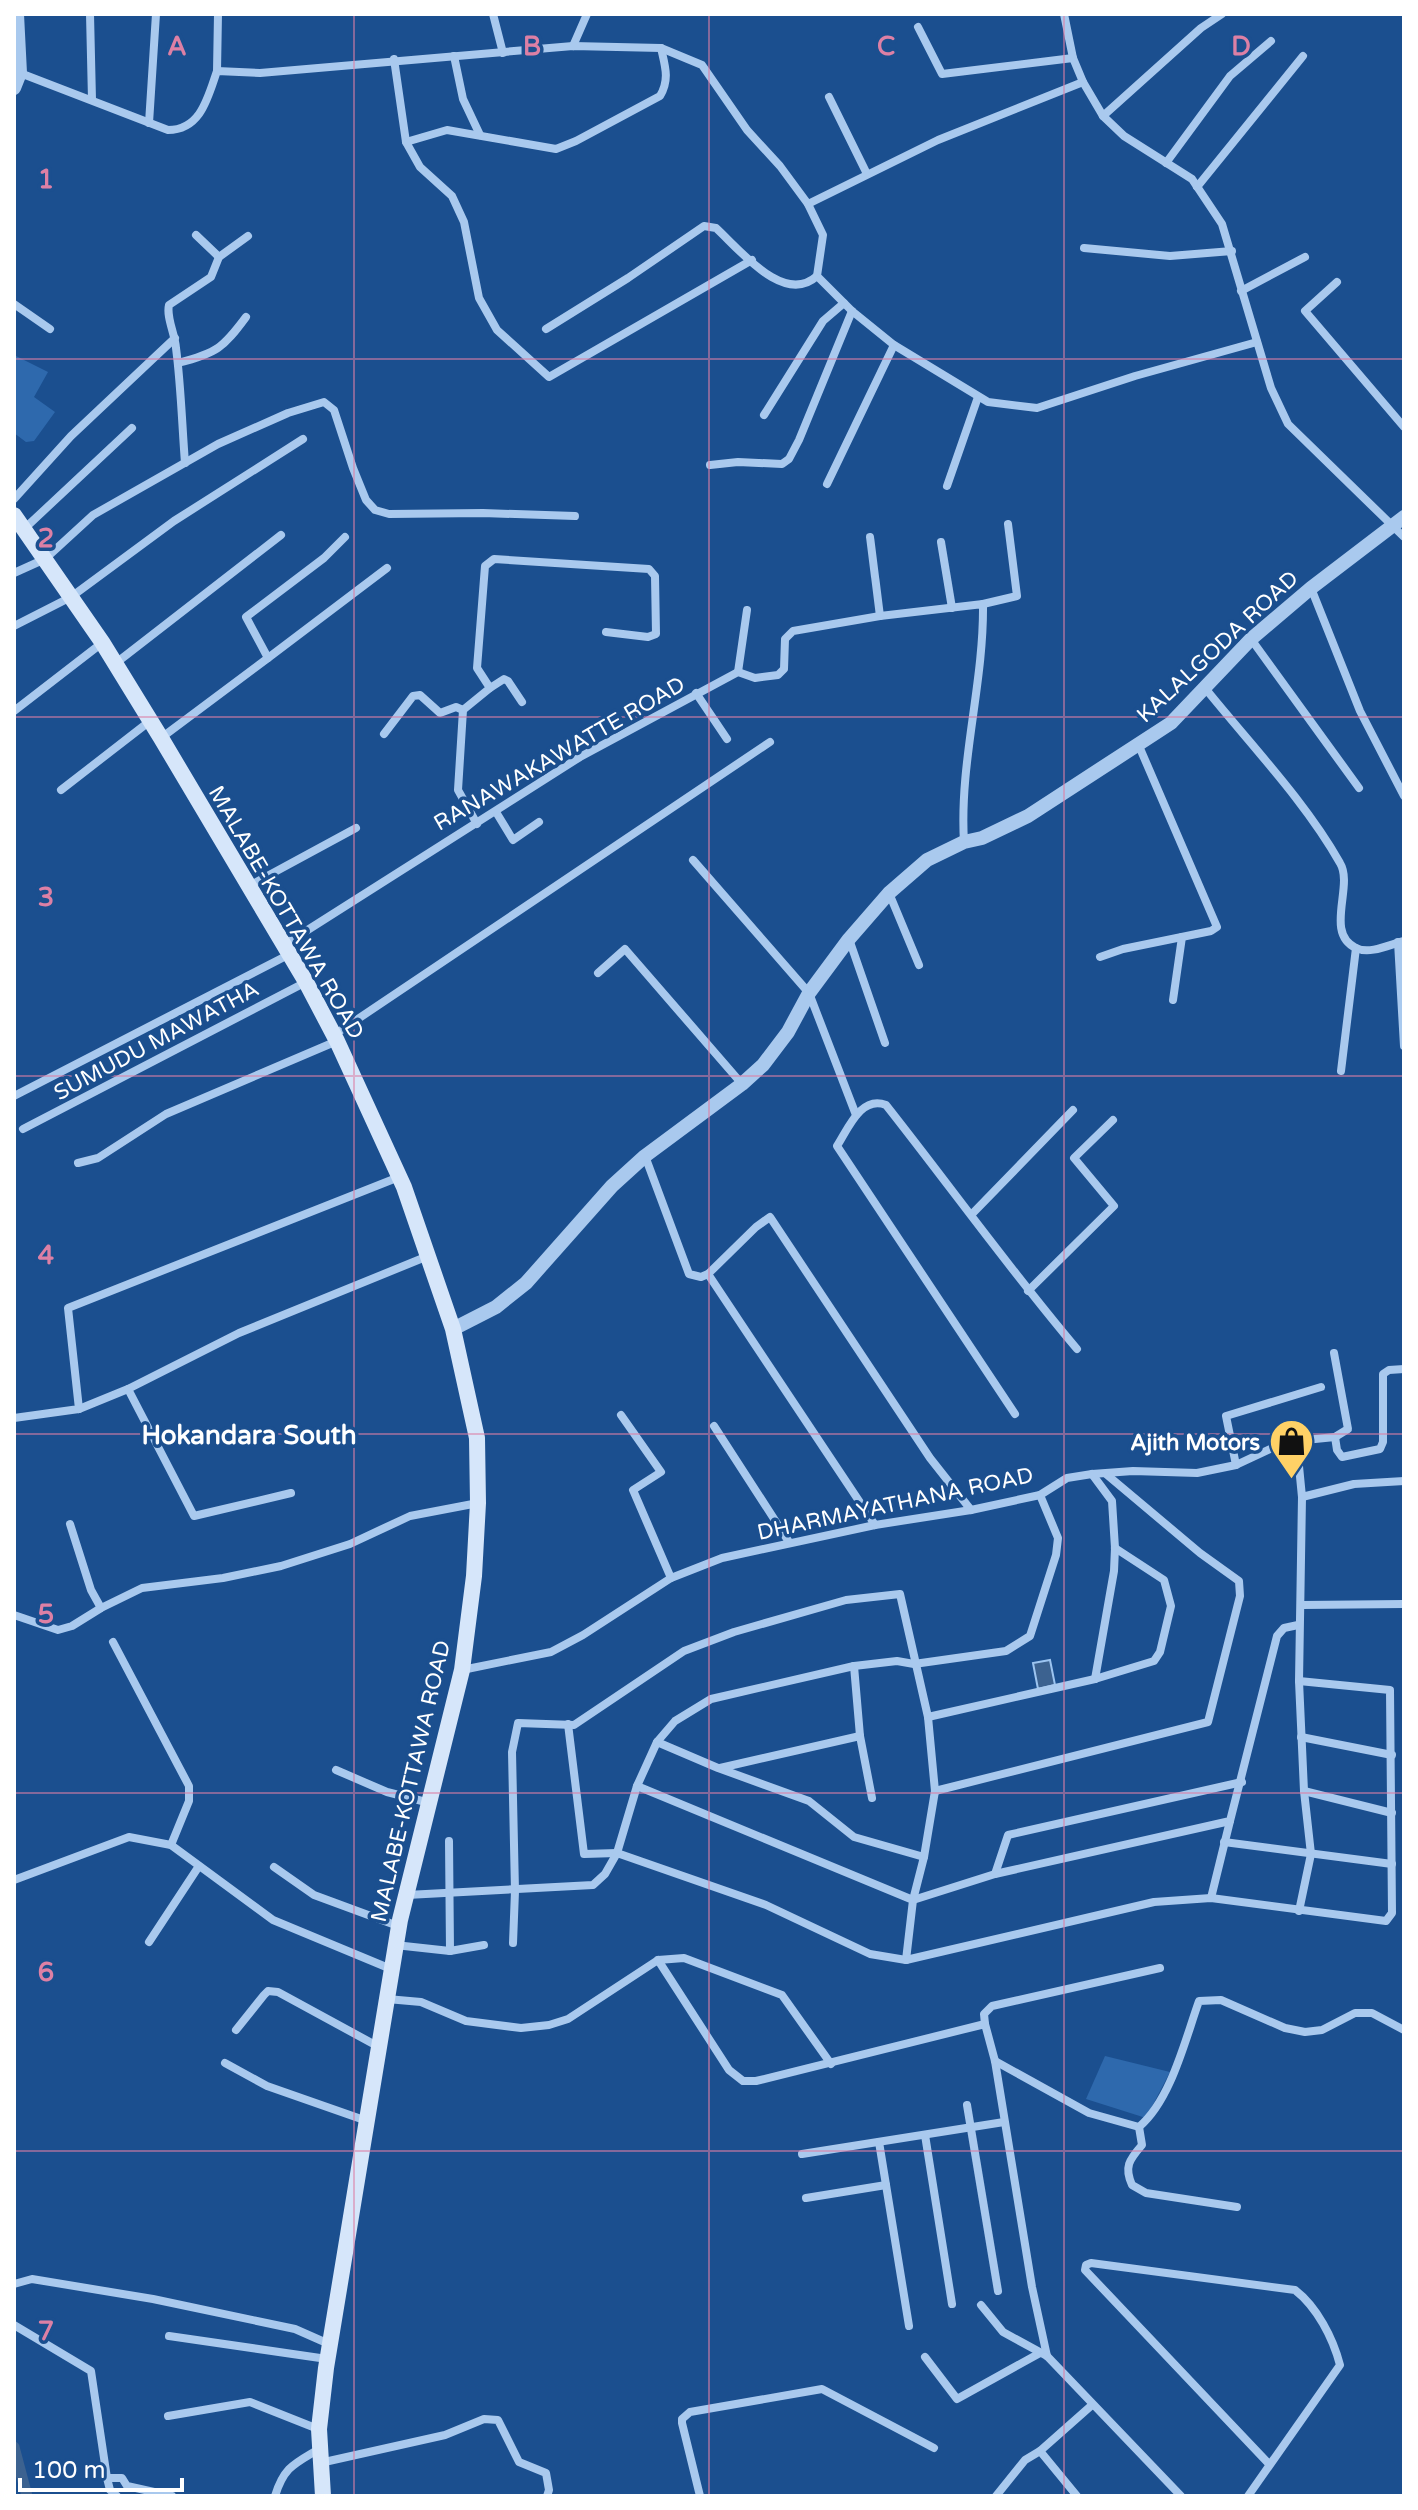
<svg xmlns="http://www.w3.org/2000/svg" width="1418" height="2510" viewBox="0 0 1418 2510" font-family="'Varela Round',sans-serif">
	<style>
		.green { fill: #2e69ad }
		.water { fill: #3c6290; stroke: #9cc4f0; stroke-width: 2 }
		.lines { fill: none; stroke-linecap: round; stroke-linejoin: round }
		.canal { stroke: #3c6290; stroke-width: 11 }
		.minor { stroke: #a9c9ee; stroke-width: 8 }
		.tertiary { stroke: #a9c9ee; stroke-width: 14 }
		.secondary { stroke: #d6e6fa; stroke-width: 16 }
		.grid { fill: none; stroke: #dd80a5; stroke-width: 2; stroke-opacity: 0.55 }
		.labels { text-anchor: middle; stroke-width: 7; stroke-linejoin: round; paint-order: stroke }
		.street-label { font-size: 22px; fill: #fff; stroke: #1b4f8f }
		.poi-label { font-size: 22px; font-weight: bold; fill: #fff; stroke: #1b4f8f; text-anchor: end }
		.quarter-label { font-size: 26px; font-weight: bold; fill: #fff; stroke: #1b4f8f }
		.grid-label { font-size: 26px; text-anchor: middle; font-weight: bold; fill: #dd80a5; stroke: #1b4f8f; stroke-width: 7; stroke-linejoin: round; paint-order: stroke }
	</style>
	<rect width="100%" height="100%" fill="#1b4f8f"/>
	<g class="green">
		<path d="M14,355l34,17 -14,25 21,15 -21,29 -8,1 -12,-9z"/>
		<path d="M1105,2056l65,16 -24,46 -60,-19z"/>
	</g>
	<path class="water" d="M1050,1660l5,25 -17,4 -5,-26z"/>
	<g class="lines">
		<path class="canal" d="M14,2447l13,49"/>
		<g class="minor">
			<path d="M90,14l2,86"/>
			<path d="M493,14l10,39"/>
			<path d="M1064,14l9,44 10,24 20,34 21,20 68,43 30,45 49,164 17,36 116,113"/>
			<path d="M918,27l24,47 131,-16"/>
			<path d="M573,46l14,-32"/>
			<path d="M454,56l9,43 17,36"/>
			<path d="M394,59l12,83 14,25 32,29 12,26 15,76 18,32 52,47 203,-117"/>
			<path d="M217,71l1,-57"/>
			<path d="M20,73l148,57c33,0 40,-33 49,-59l43,2 313,-27 88,2 41,17 45,65 33,36 28,38 15,31 -6,41 35,35 42,34 94,57 49,6 98,-32 122,-34"/>
			<path d="M829,97l38,77"/>
			<path d="M1103,116l98,-88 21,-14"/>
			<path d="M149,123l7,-109"/>
			<path d="M406,142l41,-12 109,19 20,-8 84,-45c10,-17 5,-30 1,-48"/>
			<path d="M1166,163l64,-87 41,-35"/>
			<path d="M1197,187l106,-131"/>
			<path d="M808,204l130,-64 145,-58"/>
			<path d="M196,235l23,22"/>
			<path d="M1084,248l86,8 62,-5"/>
			<path d="M1337,282l-32,29 99,116"/>
			<path d="M1241,291l64,-34"/>
			<path d="M14,304l36,25"/>
			<path d="M546,329l82,-51 76,-52 12,2c24,22 68,78 101,48"/>
			<path d="M178,363c39,-10 45,-15 68,-46"/>
			<path d="M764,415l59,-94 21,-18"/>
			<path d="M185,463c-3,-38 -4,-77 -9,-115 -1,-14 -10,-31 -7,-43l42,-28 8,-20 29,-21"/>
			<path d="M710,465l28,-3 44,2 7,-5 10,-19 53,-129"/>
			<path d="M827,484l67,-139"/>
			<path d="M947,486l31,-89"/>
			<path d="M14,499l57,-63 104,-98"/>
			<path d="M24,529l108,-101"/>
			<path d="M870,537l10,79"/>
			<path d="M941,542l11,66"/>
			<path d="M14,573l31,-14 48,-44 125,-71 70,-31 36,-11 10,8 19,58 13,32 9,10 14,4 94,-1 92,3"/>
			<path d="M1311,588l49,123 44,85"/>
			<path d="M983,604l34,-8 -9,-72"/>
			<path d="M14,626l57,-29 103,-76 129,-82"/>
			<path d="M1251,639l108,149"/>
			<path d="M268,658l119,-90"/>
			<path d="M116,663l165,-128"/>
			<path d="M738,672l9,-62"/>
			<path d="M490,688l14,-9 4,2 14,21"/>
			<path d="M1205,688c45,56 100,113 135,175 14,23 -16,70 16,85 14,7 35,-4 48,-7"/>
			<path d="M696,693l31,46"/>
			<path d="M14,711l88,-68"/>
			<path d="M384,734l29,-38 7,-1 20,18 16,-6 7,3"/>
			<path d="M161,738l107,-80 -22,-41 78,-59 21,-21"/>
			<path d="M61,790l89,-69"/>
			<path d="M496,812l17,28 26,-18"/>
			<path d="M477,824l-19,-34 5,-80 27,-22 -13,-20 8,-102 9,-7 155,10 6,7 1,58 -8,3 -42,-5"/>
			<path d="M693,860l116,133 47,122"/>
			<path d="M249,886l107,-58"/>
			<path d="M889,893l30,72"/>
			<path d="M849,939l36,104"/>
			<path d="M1398,942l6,104"/>
			<path d="M284,945l296,-188 158,-85 17,6 23,-3 6,-6 1,-30 8,-8 87,-15 103,-12c1,80 -24,158 -19,238"/>
			<path d="M1100,957l23,-8 88,-18 6,-4 -78,-181"/>
			<path d="M598,973l27,-24 117,135"/>
			<path d="M1173,1000l9,-63"/>
			<path d="M334,1035l436,-293"/>
			<path d="M1341,1071l15,-123"/>
			<path d="M14,1096l276,-142"/>
			<path d="M23,1129l283,-147"/>
			<path d="M645,1156l44,118 12,3 7,-3 48,-47 14,-10 160,241 41,52"/>
			<path d="M78,1163l20,-5 68,-44 171,-73"/>
			<path d="M972,1214l101,-104"/>
			<path d="M708,1274l167,251"/>
			<path d="M1028,1291l86,-85 -40,-48 39,-38"/>
			<path d="M79,1409l49,-20"/>
			<path d="M1015,1414l-178,-268c11,-17 24,-51 49,-41 64,81 124,165 191,244"/>
			<path d="M621,1415l40,57 -28,18 38,88"/>
			<path d="M14,1418l65,-9 -11,-101 331,-131"/>
			<path d="M714,1426l75,116"/>
			<path d="M1335,1437l2,13 5,7 38,-8 3,-7v-68l6,-4 15,-1"/>
			<path d="M1285,1442l50,-5 13,-8 -14,-76"/>
			<path d="M1236,1465l-10,-49 95,-29"/>
			<path d="M1092,1474l20,27 3,47 -1,23 -19,108"/>
			<path d="M291,1493l-97,23 -66,-127 111,-56 189,-77"/>
			<path d="M70,1524l21,66 10,18"/>
			<path d="M1302,1605l102,-1"/>
			<path d="M14,1615l44,15 14,-4 29,-18 41,-20 81,-10 58,-12 69,-22 60,-28 68,-13"/>
			<path d="M113,1642l76,144v15l-18,44"/>
			<path d="M854,1666l6,70 12,62"/>
			<path d="M462,1670l89,-18 32,-17 88,-57 51,-20 153,-33 96,-15 69,-15 27,-17 25,-4 41,-3 64,2 39,-8 49,-23 13,14 4,41 52,-13 50,-3"/>
			<path d="M568,1724l16,130 33,-1 149,52 104,49 36,6 248,-58 57,-4 175,23 6,-8 -2,-223 -91,-9"/>
			<path d="M1301,1737l91,18"/>
			<path d="M657,1742l61,26 91,33 45,36 70,20"/>
			<path d="M720,1768l140,-32"/>
			<path d="M336,1770l51,22 43,11"/>
			<path d="M637,1786l276,114 -7,60"/>
			<path d="M935,1791l273,-69 32,-126 -1,-15 -39,-28 -94,-79"/>
			<path d="M1304,1791l88,22"/>
			<path d="M449,1841l1,110"/>
			<path d="M1224,1842l168,22"/>
			<path d="M274,1867l40,28 84,31"/>
			<path d="M995,1874l13,-39 234,-53"/>
			<path d="M14,1880l115,-43 42,8 102,75 118,49"/>
			<path d="M407,1895l186,-10 12,-11 12,-21 20,-67 20,-44 18,-21 36,-22 143,-33 43,-5 17,3 92,-13 24,-15 26,-81 2,-17 -18,-43"/>
			<path d="M1211,1898l19,-77"/>
			<path d="M913,1900l11,-43 11,-66 -7,-74 167,-38 59,-18 6,-9 11,-46 -7,-26 -49,-32"/>
			<path d="M913,1900l82,-26 235,-53 47,-185 7,-8 14,-3"/>
			<path d="M1299,1911l12,-57 -7,-63 -5,-110 3,-184"/>
			<path d="M149,1942l50,-76"/>
			<path d="M513,1943l2,-52 -3,-139 6,-29 56,2 110,-74 50,-19 112,-32 54,-6 28,123"/>
			<path d="M395,1945l55,6 34,-6"/>
			<path d="M658,1960l26,-2 98,37 49,69"/>
			<path d="M387,1999l34,3 45,19 55,7 28,-3 19,-6 90,-59 71,110 14,11h13l229,-57 10,37 37,226 15,69"/>
			<path d="M985,2024l-1,-10 8,-8 168,-38"/>
			<path d="M236,2030l28,-35 4,-4 10,1 101,55"/>
			<path d="M995,2061l94,52 50,14c32,-27 46,-87 60,-126l22,-1 64,28 20,4 17,-2 33,-17h17l32,17"/>
			<path d="M225,2063l42,23 100,35"/>
			<path d="M967,2105l31,186"/>
			<path d="M1139,2127l3,18c-13,15 -18,22 -10,40l14,8 91,14"/>
			<path d="M925,2135l27,169"/>
			<path d="M879,2142l30,184"/>
			<path d="M802,2154l202,-32"/>
			<path d="M806,2198l80,-13"/>
			<path d="M14,2284l18,-5 121,20 142,30 34,15"/>
			<path d="M981,2305l22,27 44,24 134,140"/>
			<path d="M14,2325l77,46 16,107 3,12 7,6"/>
			<path d="M169,2336l158,23"/>
			<path d="M925,2357l32,42 83,-46"/>
			<path d="M168,2416l82,-14 68,27"/>
			<path d="M320,2463l125,-28 39,-16 14,1 21,42 27,11 3,17 -2,6"/>
			<path d="M107,2478h15l5,8 45,10"/>
			<path d="M275,2496c9,-29 19,-32 44,-47"/>
			<path d="M700,2496l-18,-73v-4l8,-7 132,-23 112,59"/>
			<path d="M996,2496l29,-36 15,-9"/>
			<path d="M1077,2496l-37,-45 52,-46"/>
			<path d="M1248,2496l92,-131c-7,-27 -23,-58 -45,-75l-204,-27 -5,2 -1,5 184,194"/>
		</g>
		<g class="tertiary">
			<path d="M14,88l6,-15 -3,-59"/>
			<path d="M453,1329l43,-22 30,-24 86,-97 33,-30 97,-72 21,-19 25,-33 21,-39 40,-54 40,-46 38,-33 37,-18 18,-4 46,-22 143,-93 80,-84 60,-51 93,-71"/>
		</g>
		<path class="secondary" d="M14,515l88,127 59,96 145,244 31,59 67,146 49,142 24,109 1,65 -4,73 -12,94 -62,250 -74,448 -7,61 4,67"/>
	</g>
	<path class="grid" d="M354,14v2482M709,14v2482M1064,14v2482M14,359h1390M14,717h1390M14,1076h1390M14,1434h1390M14,1793h1390M14,2151h1390"/>
	<defs>
		<symbol id="shop-pin" viewBox="-11 -11 22 30"><path d="M0 17L-7.5 6A9.5 9.5 0 1 1 7.5 6Z" fill="#ffd166" stroke="#1b4f8f"/><path d="M-5-2.5h2.3a2.7 3.5 0 0 1 5.4 0H5L5.5 6h-11ZM-1.5-2.5h3a1.5 2.3 0 0 0-3 0Z" fill="#111"/></symbol>
	</defs>
	<g fill-rule="evenodd">
		<use href="#shop-pin" x="1266" y="1416" width="51" height="69"/>
	</g>
	<g class="labels">
		<g class="street-label">
			<text transform="translate(1217 646) rotate(-43)" y="8">KALALGODA ROAD</text>
			<text transform="translate(559 753) rotate(-30)" y="8">RANAWAKAWATTE ROAD</text>
			<text transform="translate(287 912) rotate(60)" y="8">MALABE-KOTTAWA ROAD</text>
			<text transform="translate(156 1040) rotate(-28)" y="8">SUMUDU MAWATHA</text>
			<text transform="translate(895 1503) rotate(-12)" y="8">DHARMAYATHANA ROAD</text>
			<text transform="translate(410 1781) rotate(-77)" y="8">MALABE-KOTTAWA ROAD</text>
		</g>
		<g class="poi-label">
			<text x="1260" y="1450">Ajith Motors</text>
		</g>
		<g class="quarter-label">
			<text x="249" y="1444">Hokandara South</text>
		</g>
	</g>
	<g class="grid-label">
		<text x="177" y="55">A</text>
		<text x="532" y="55">B</text>
		<text x="886" y="55">C</text>
		<text x="1241" y="55">D</text>
		<text x="46" y="188">1</text>
		<text x="46" y="547">2</text>
		<text x="46" y="906">3</text>
		<text x="46" y="1264">4</text>
		<text x="46" y="1623">5</text>
		<text x="46" y="1981">6</text>
		<text x="46" y="2340">7</text>
	</g>
	<rect width="1418" height="2510" fill="none" stroke="#ffffff" stroke-width="32"/>
	<path d="M20 2478v12h162v-12" fill="none" stroke="#ffffff" stroke-width="4"/>
	<text x="32" y="2478" font-size="24" fill="#ffffff" stroke="#1b4f8f" stroke-width="6" paint-order="stroke">100 m</text>
</svg>
